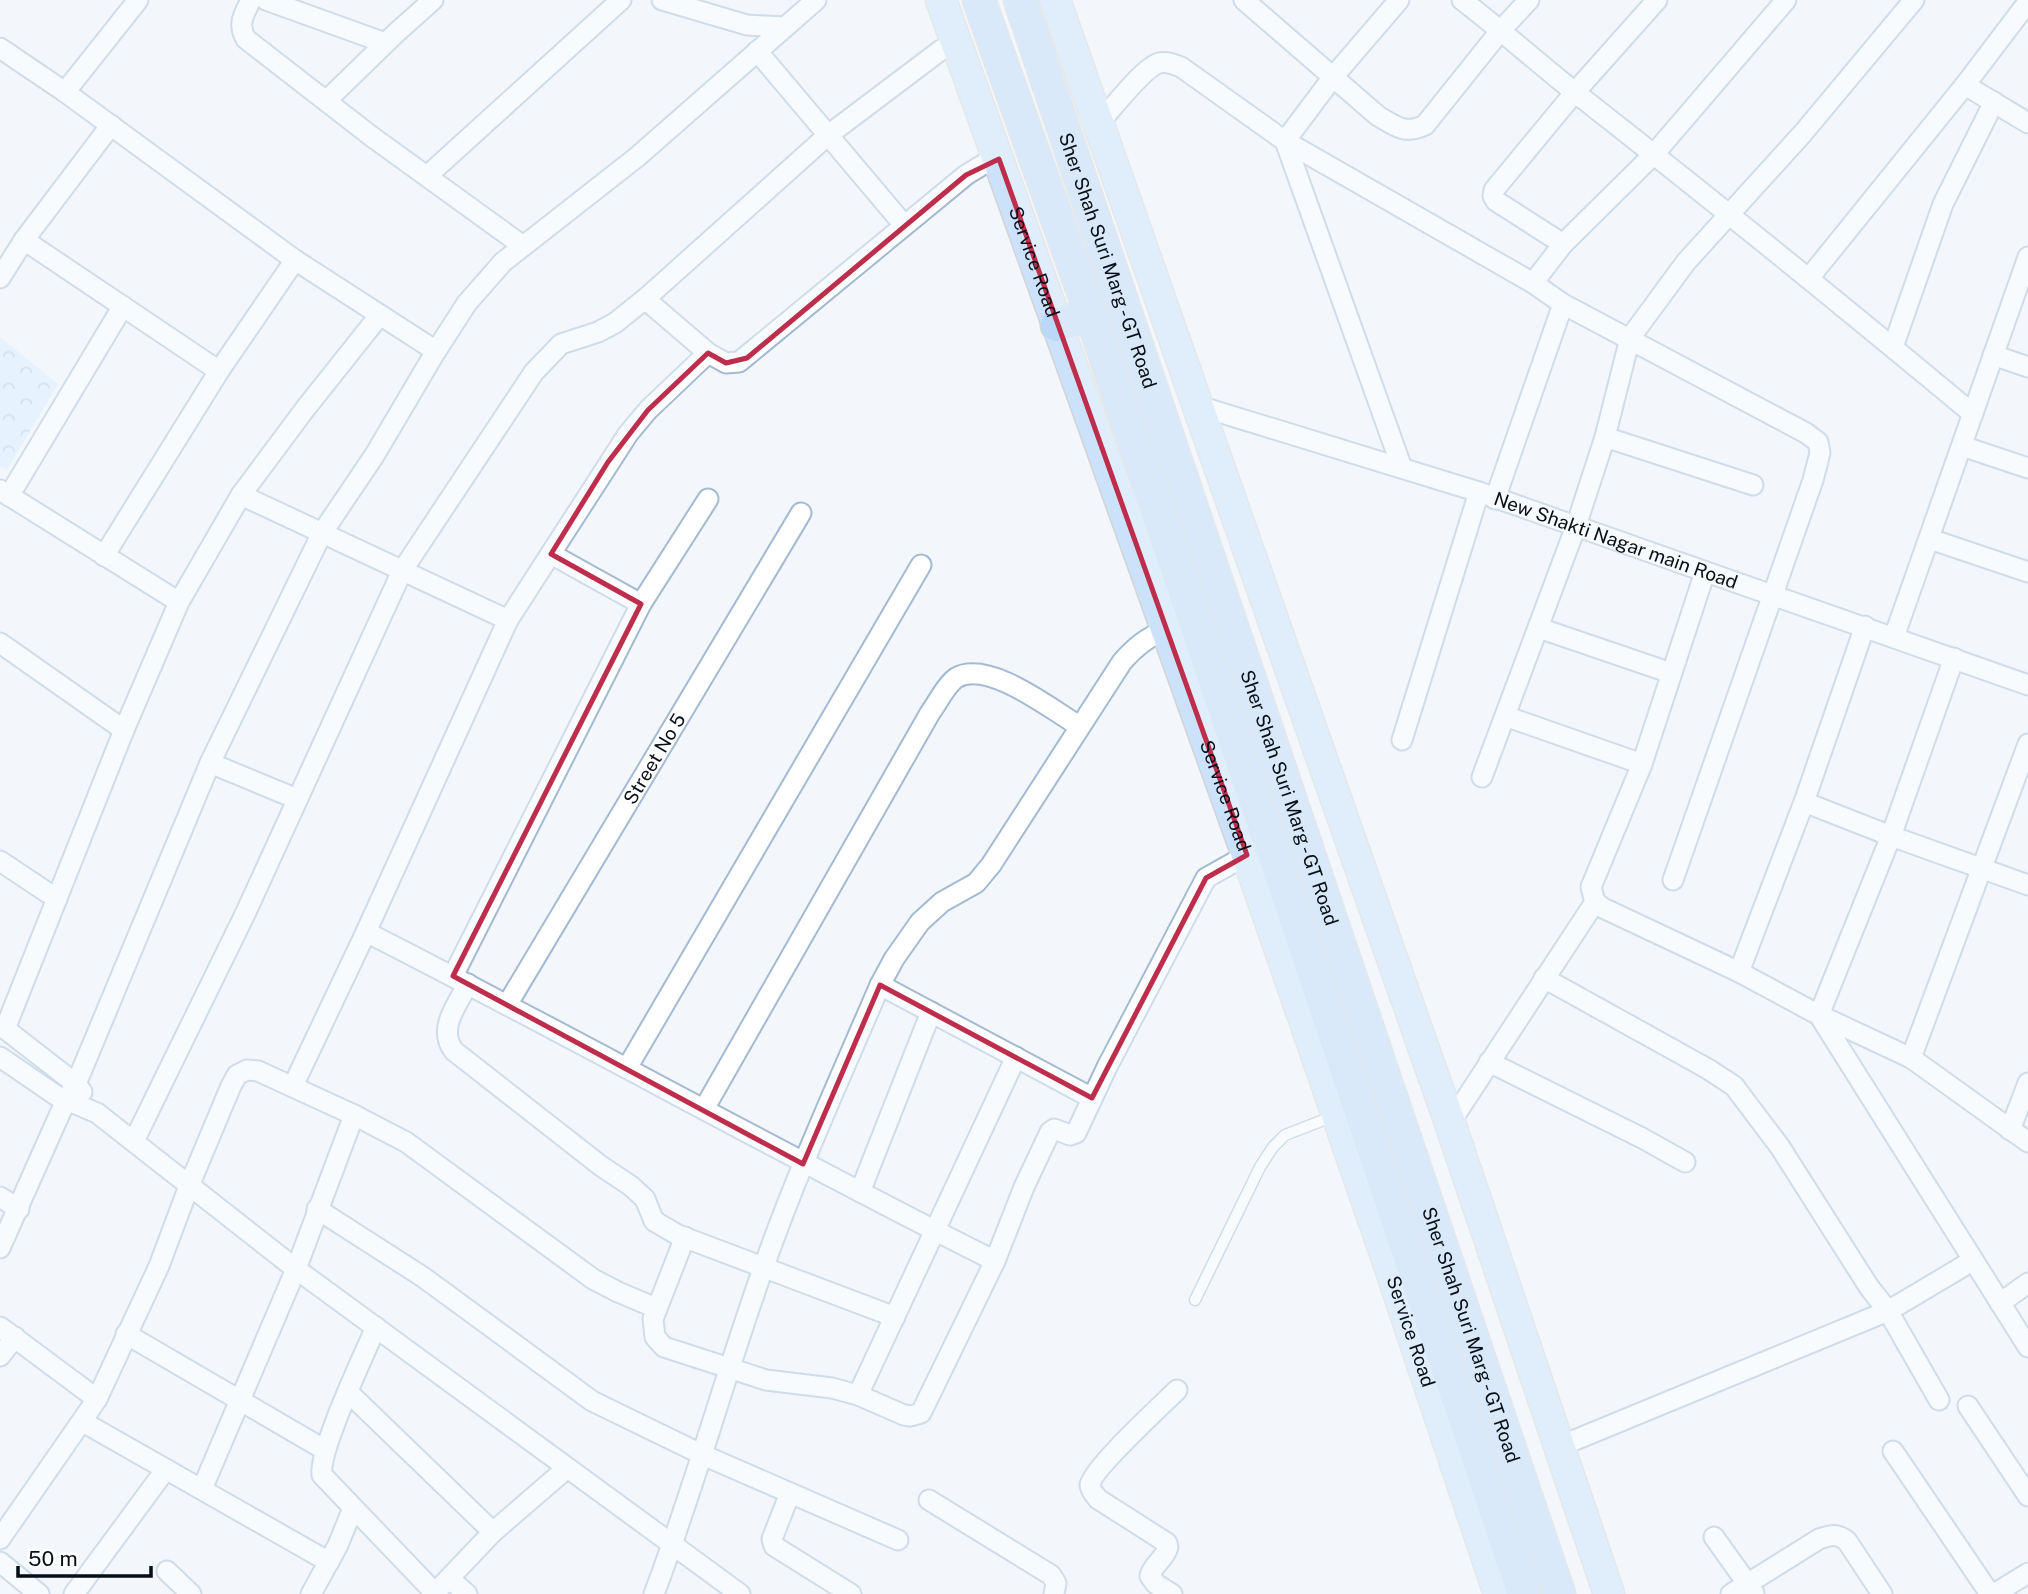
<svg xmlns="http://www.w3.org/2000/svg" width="2028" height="1594" viewBox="0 0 2028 1594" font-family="'Public Sans',sans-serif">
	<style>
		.park { fill: url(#park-crowns) }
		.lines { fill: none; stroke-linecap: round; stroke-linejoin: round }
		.service-casing { stroke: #a4bad2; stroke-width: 13 }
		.minor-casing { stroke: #a4bad2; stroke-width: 23 }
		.primary-casing { stroke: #d2d4d5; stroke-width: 33 }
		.trunk-casing { stroke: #d2d4d5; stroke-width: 35 }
		.service { stroke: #fff; stroke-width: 10 }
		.minor { stroke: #fff; stroke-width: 19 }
		.primary { stroke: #cbe2fa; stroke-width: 30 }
		.trunk { stroke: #bad8f8; stroke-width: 32 }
		.marked { fill: none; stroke: #be2d4b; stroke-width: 5; stroke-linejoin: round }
		.labels { text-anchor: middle; stroke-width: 6; stroke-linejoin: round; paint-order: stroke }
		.street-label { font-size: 19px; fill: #070e16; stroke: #fff }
	</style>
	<defs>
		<pattern id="park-crowns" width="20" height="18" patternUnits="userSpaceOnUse" patternTransform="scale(1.75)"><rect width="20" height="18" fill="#d8eaff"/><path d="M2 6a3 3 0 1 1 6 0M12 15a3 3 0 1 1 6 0" fill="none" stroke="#b8c8da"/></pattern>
	</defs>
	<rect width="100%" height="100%" fill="#f3f7fc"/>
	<path class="park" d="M0,337l58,47 -51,86 -7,-4z"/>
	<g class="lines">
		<defs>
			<path id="service" d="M1195,1300l65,-133 13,-20 12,-12 49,-19"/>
			<g id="minor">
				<path d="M251,0c-7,14 -14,24 -5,39l125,97 152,110"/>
				<path d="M266,0l119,43"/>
				<path d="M662,0l85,25 36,2"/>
				<path d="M1244,0l134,116c18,10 26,19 47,9l76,-95 28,-30"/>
				<path d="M1399,0l-66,77 -48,64 117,327"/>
				<path d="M1462,0c39,30 76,63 115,94 133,104 265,211 396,320"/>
				<path d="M0,48l65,44 230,168 141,91"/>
				<path d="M757,51l147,174"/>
				<path d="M1965,85l63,38"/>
				<path d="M65,92l73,-92"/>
				<path d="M326,101l70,-68 37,-33"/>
				<path d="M1099,123c12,-13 45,-56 60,-60 7,-2 15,1 22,4l104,74 248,142 30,21 243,129 12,9 2,11 -7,27 -140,400"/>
				<path d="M427,176l194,-176"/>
				<path d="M24,240l195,131 76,-111"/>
				<path d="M1563,244l-67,-43 -3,-5 1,-6 81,-98 82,-92"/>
				<path d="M0,278l24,-38 87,-115"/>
				<path d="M1809,278l156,-193 63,-83"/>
				<path d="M1533,283l30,-39 92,-91 131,-153"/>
				<path d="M645,299l63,54 18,10 13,-1 227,-187 18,-11 15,-5"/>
				<path d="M1893,347l50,-143 51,-102"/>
				<path d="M1993,355l35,12"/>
				<path id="s1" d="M1199,406l280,86 549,193"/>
				<path d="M1605,437l148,48"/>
				<path d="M1962,446l66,22"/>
				<path d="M0,490l179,112"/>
				<path d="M241,495l267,125"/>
				<path d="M9,496l114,-190"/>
				<path d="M1495,499l68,-195"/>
				<path d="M1930,539l98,33"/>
				<path d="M551,554l90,50"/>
				<path d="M104,556l115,-185"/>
				<path d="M1705,572l-63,192 -51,123 4,15 8,6 136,64 80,43 92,43 117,84"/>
				<path d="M1539,628l132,45"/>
				<path d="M1894,637l134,-380"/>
				<path d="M0,643l124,87"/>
				<path d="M1954,658l-63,178 -72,179 209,332"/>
				<path d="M1505,716l137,48"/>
				<path d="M1402,740l77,-248"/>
				<path d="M210,763l87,36"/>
				<path d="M1482,777l94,-251 29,-89 25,-99 56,-76 117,-129 111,-133"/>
				<path d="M1804,802l87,34 137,49"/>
				<path d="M0,861l57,38"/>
				<path d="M366,932c211,107 417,223 629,329"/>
				<path d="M1739,972l65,-170 61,-176"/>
				<path d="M453,976l188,-372 67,-105"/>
				<path d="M1544,978l164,91 26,17 46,61 89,140 19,24 51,89"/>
				<path d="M468,984c-11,21 -31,45 -14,67l147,115 30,20 14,13 9,22 24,14 217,82"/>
				<path d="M880,985l212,113"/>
				<path id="s2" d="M507,1005l294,-492"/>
				<path d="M0,1025l76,59 6,8"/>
				<path d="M5,1029l119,-299 55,-128 62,-107 64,-86 74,-93"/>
				<path d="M0,1057l57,39 40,17 199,156 444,325"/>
				<path d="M1911,1058l117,-314"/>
				<path d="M1489,1062l153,76 43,24"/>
				<path d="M627,1068l294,-503"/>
				<path d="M293,1086l73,-154 142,-312 120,-186 20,-24 60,-57"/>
				<path d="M704,1109l226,-396c8,-11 16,-28 26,-35 32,-19 96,32 123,48"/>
				<path d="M1450,1123l145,-221"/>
				<path d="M2010,1130l18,-47"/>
				<path d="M134,1141l112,-229 156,-341 132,-199 27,-28 37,-12 17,-9 30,-24 182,-163 114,-86 17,-6"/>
				<path d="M860,1192l71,-180"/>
				<path d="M0,1197l19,12"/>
				<path d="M317,1209l106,68 169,124 111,54 195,85"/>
				<path d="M685,1237l-32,82 2,18 9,10 102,33 66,8 26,7 46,20 7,1 10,-3 74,-152 29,-74 26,-55 4,-3 16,6 6,-2 31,-66 99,-189 41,-23"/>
				<path d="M0,1248l66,-148 10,-16 134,-321 112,-230 52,-77 62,-105 31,-48 36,-41 134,-105 179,-157"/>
				<path d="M2000,1303l28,-20"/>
				<path d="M0,1327l97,72"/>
				<path d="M376,1327c-12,28 -58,124 -54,148l113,118"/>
				<path d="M126,1334l199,116"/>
				<path d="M0,1356l15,-19"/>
				<path d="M349,1393l144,139"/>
				<path d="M858,1395l158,-338"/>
				<path d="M1968,1406l60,90"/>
				<path d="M83,1422l246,140"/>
				<path d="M1558,1447l330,-136 84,-50"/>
				<path d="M1893,1451l97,143"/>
				<path d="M202,1489l94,-220 58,-154"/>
				<path d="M790,1493l-18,46 2,7 77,48"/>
				<path d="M929,1500l122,75 5,8 -2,11"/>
				<path d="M1714,1537l40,56"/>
				<path d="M0,1539l97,-140 62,-133 30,-80 42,-100 6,-11 10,-5 11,1 96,44 52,27 187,137 25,13 38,16"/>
				<path d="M0,1562l39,32"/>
				<path d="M167,1571l24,23"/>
				<path d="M450,1579l17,15"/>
				<path d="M74,1594l92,-125"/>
				<path d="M311,1594l27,-49 15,-37"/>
				<path d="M434,1594l59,-62 73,-63"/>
				<path d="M654,1594c41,-108 71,-219 110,-328 34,-96 76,-188 116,-281l14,-26 26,-37 22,-20 34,-19 15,-18 131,-203c14,-16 26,-25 45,-33"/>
				<path d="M1172,1594l-16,-10 -6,-8c2,-11 15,-17 18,-29l-1,-4 -69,-44c-3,-4 -8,-9 -8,-14 2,-16 72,-80 87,-95"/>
				<path d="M1731,1594l88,-55c12,-4 18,-6 28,2l35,53"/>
				<path d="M1994,1594l34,-21"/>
			</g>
			<g id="primary">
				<path id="s3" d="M941,0l306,855 142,410 110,329"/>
				<path d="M1055,0l395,1123 159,471"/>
			</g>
			<g id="trunk">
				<path d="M979,0l112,314 433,1280"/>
				<path id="s4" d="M1020,0l539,1594"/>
				<path d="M1057,325l34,-11"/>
			</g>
		</defs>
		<use href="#service" class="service-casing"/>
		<use href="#minor" class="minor-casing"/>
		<use href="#primary" class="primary-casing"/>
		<use href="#trunk" class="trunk-casing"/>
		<use href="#service" class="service"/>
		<use href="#minor" class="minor"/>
		<use href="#primary" class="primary"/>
		<use href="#trunk" class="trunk"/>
	</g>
	<path d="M0 0H2028V1594H0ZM999,159l248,696 -41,23 -114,220 -212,-113 -77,179 -350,-188 188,-372 -90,-50 57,-92 40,-52 60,-57 18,10 21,-5 219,-183z" fill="#f3f7fc" fill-opacity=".55" fill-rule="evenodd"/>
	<path class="marked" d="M999,159l248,696 -41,23 -114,220 -212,-113 -77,179 -350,-188 188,-372 -90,-50 57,-92 40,-52 60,-57 18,10 21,-5 219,-183z"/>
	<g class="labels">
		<g class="street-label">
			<text dy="7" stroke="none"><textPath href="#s4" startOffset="275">Sher Shah Suri Marg - GT Road</textPath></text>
			<text dy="7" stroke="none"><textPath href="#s3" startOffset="278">Service Road</textPath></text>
			<text dy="7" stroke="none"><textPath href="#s1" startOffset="438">New Shakti Nagar main Road</textPath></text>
			<text dy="7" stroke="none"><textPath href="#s2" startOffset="287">Street No 5</textPath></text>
			<text dy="7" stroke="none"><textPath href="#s3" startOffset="845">Service Road</textPath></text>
			<text dy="7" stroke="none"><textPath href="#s4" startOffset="842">Sher Shah Suri Marg - GT Road</textPath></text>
			<text dy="7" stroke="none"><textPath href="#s3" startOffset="1412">Service Road</textPath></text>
			<text dy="7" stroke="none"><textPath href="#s4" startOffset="1409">Sher Shah Suri Marg - GT Road</textPath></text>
		</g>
	</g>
	<path d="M18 1566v10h133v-10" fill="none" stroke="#070e16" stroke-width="3.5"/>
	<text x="28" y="1566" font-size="21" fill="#070e16" stroke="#ffffff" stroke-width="5" paint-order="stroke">50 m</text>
</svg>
